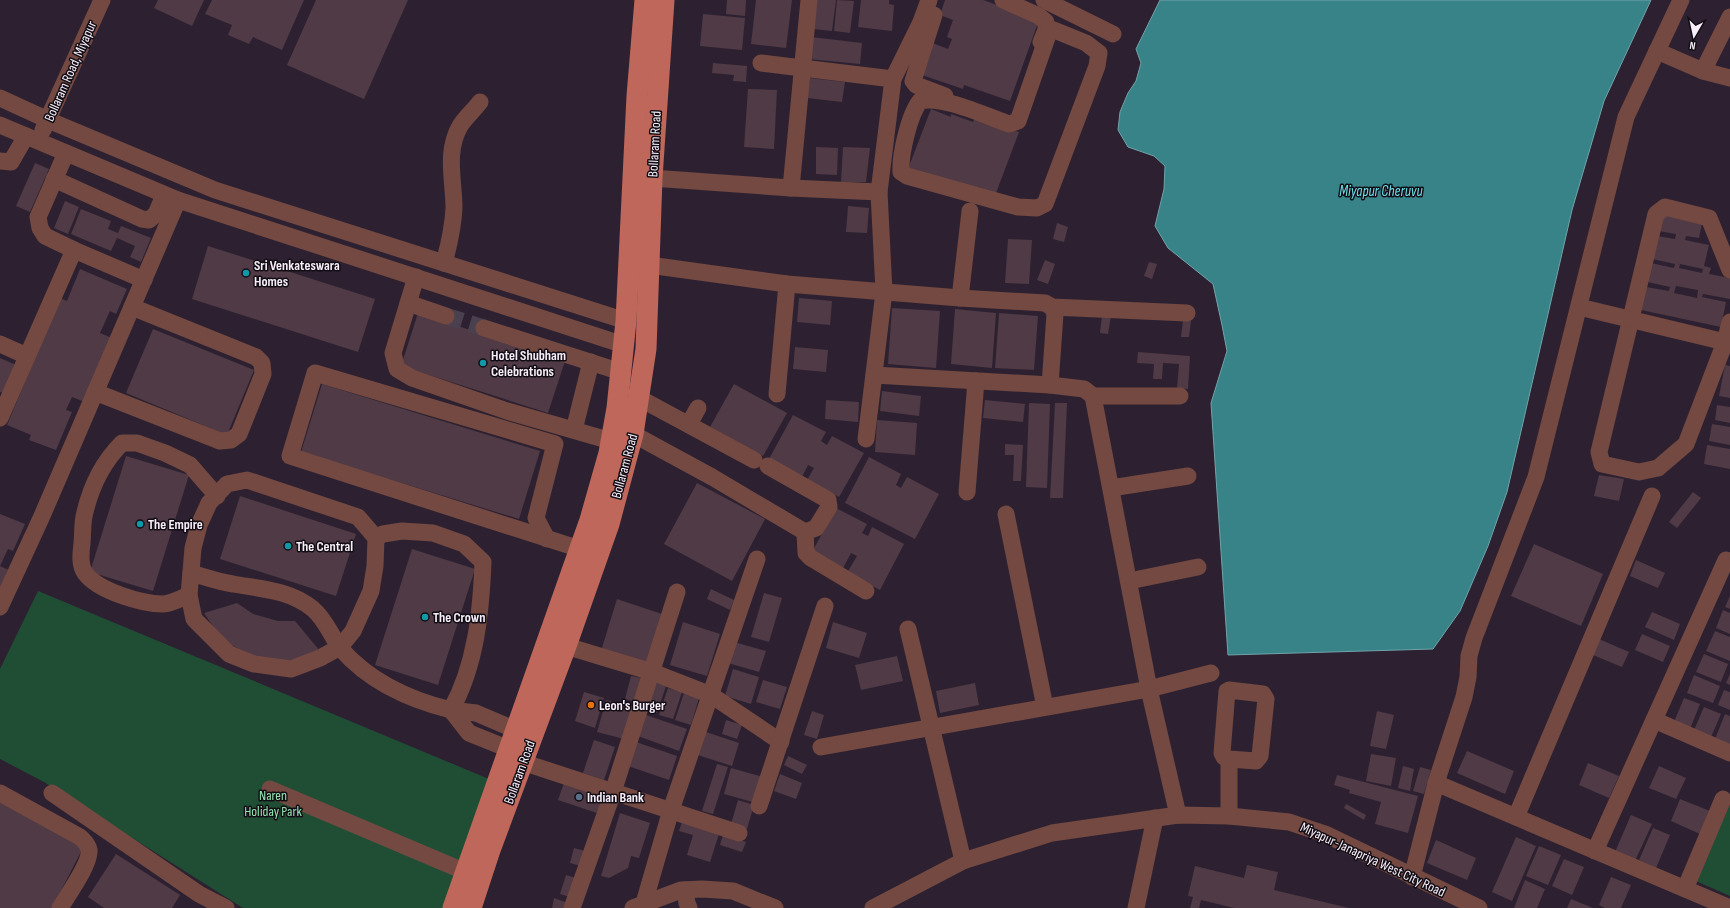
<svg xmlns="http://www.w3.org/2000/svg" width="1730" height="908" viewBox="0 0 1730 908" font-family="'Sofia Sans Condensed',sans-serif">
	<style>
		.green { fill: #1f4e34 }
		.water { fill: #388388; stroke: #71a3aa }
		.building { fill: #4f3a45; fill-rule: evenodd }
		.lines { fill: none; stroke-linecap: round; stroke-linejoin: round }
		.minor-tunnel { stroke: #4b404f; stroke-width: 17; stroke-dasharray: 17 8; stroke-linecap: butt }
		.minor { stroke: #734941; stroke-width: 17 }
		.major { stroke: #bf675a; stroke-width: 21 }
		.culture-dot { fill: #0f9aa8; stroke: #120d14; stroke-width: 1.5 }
		.food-dot { fill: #e8710a; stroke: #120d14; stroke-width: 1.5 }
		.service-dot { fill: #5c6f8a; stroke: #120d14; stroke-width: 1.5 }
		.labels { text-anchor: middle; stroke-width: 3; stroke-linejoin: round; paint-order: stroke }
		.street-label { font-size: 14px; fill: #f7eef9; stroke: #120d14 }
		.poi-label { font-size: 14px; font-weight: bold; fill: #f7eef9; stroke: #120d14; text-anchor: start }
		.park-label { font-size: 14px; fill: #94e4b3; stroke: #120d14 }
		.water-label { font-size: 15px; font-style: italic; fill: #6ee0e7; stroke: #120d14 }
	</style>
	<rect width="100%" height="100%" fill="#2d2131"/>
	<g class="green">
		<path d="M38,591l451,188 -45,129h-201l-199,-126 -44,-23v-90z"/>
		<path d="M1730,804v92l-34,-15z"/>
	</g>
	<path class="water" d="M1160,0h491l-47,101 -32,109 -65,282 -19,54 -28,65 -27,38 -205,6 -17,-252 16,-52 -5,-26 -9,-41 -45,-36 -13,-22 9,-37 1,-23 -11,-10 -26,-9 -10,-17 2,-18 8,-19 8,-12 5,-18 -5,-14z"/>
	<g class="building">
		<path d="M158,0h46l-12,26 -38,-18z"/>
		<path d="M212,0h92l-22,50 -29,-13 -4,7 -21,-9 4,-10 -27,-11z"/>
		<path d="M316,0h92l-44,99 -77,-34z"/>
		<path d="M727,0h19l-1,16 -19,-2z"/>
		<path d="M756,0h36l-6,48 -35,-4z"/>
		<path d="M817,0h19l-4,31 -19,-2z"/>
		<path d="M837,0l17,1 -4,32 -16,-2z"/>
		<path d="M861,0h28v4l5,1 -2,26 -34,-4z"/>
		<path d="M945,0h38l56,20 -29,81 -46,-16 -1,4 -44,-15 11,-32 18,7 4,-10 -5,-2 6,-17 -13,-5z"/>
		<path d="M703,14l42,4 -3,32 -42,-4z"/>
		<path d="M811,37l51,6 -2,21 -51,-5z"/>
		<path d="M713,63l34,3 -1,16 -13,-1 1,-6 -22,-2z"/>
		<path d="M810,78l35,4 -3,20 -35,-4z"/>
		<path d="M748,89l29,1 -3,59 -30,-2z"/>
		<path d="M931,109l20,8v-3l22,8 3,-6 43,16 -23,61 -18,-6 -2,4 -68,-22z"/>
		<path d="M816,147l22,1 -1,27 -21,-1z"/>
		<path d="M843,147l27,1 -4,34h-25z"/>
		<path d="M35,163l14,6 -19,43 -14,-6z"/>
		<path d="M65,201l14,6 -11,27 -14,-6z"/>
		<path d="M848,206l21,2 -2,25 -21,-1z"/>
		<path d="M81,209l30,12 -3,8 10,4 3,-7 30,12 -10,24 -11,-5 5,-11 -18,-8 -6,13 -40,-17z"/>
		<path d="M1662,210l41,8 -4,20 -13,-2 -1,4 24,5 -5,21 7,2 -2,6 21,4v21l-27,-5 -1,3 24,5 -5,25 -80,-17 5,-23 23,4 1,-4 -23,-5 4,-19 23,5 1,-4 -23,-5 5,-23 18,3 1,-5 -18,-3zM1680,264l23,5 -1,4 -23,-5zM1676,286l22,4 -1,8 -23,-5z"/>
		<path d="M1057,223l11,4 -4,15 -11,-3z"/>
		<path d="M1008,239l24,1 -3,44 -24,-1z"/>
		<path d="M208,246l167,53 -17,53 -166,-53z"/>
		<path d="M1045,260l10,4 -7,20 -11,-4z"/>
		<path d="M1149,262l8,2 -5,15 -8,-3z"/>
		<path d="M80,269l47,20 -11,25 -6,-3 -10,22 12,5 -27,64 -13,-5 -6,13 6,2 -16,38 -27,-10 2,-5 -24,-10 53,-127 7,3z"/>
		<path d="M799,298l33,3 -2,24 -33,-3z"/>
		<path d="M892,308l48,3 -4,57 -48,-4z"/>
		<path d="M955,309l41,4 -4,55 -41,-4z"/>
		<path d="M418,313l147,48 -17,52 -147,-47z"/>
		<path d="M999,313l39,3 -4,54 -39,-2z"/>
		<path d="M1102,315l9,1 -3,18 -8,-1z"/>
		<path d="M1183,320l8,1 -2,16h-8z"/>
		<path d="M153,329l101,41 -27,65 -101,-42z"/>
		<path d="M795,347l33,3 -2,22 -33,-3z"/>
		<path d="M1138,352l52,4 -2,33 -11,-1 2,-24 -16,-1 -1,16h-9l1,-15 -17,-1z"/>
		<path d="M0,358l16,7 -12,28 -4,-1z"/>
		<path d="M1725,365l5,1v32l-11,-2z"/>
		<path d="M322,384l218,67 -21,68 -218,-67z"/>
		<path d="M734,384l53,29 -24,43 -53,-29z"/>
		<path d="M882,391l39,5 -2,20 -39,-5z"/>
		<path d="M826,400l33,2 -1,20 -33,-3z"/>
		<path d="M985,400l40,4 -2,18 -40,-4z"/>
		<path d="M1029,403l21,1 -3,84 -21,-1z"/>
		<path d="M1055,403h12l-4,95h-13z"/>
		<path d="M1717,405l13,2v16l-15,-3z"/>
		<path d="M793,415l33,17 -5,9 6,4 5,-9 32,17 -25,44 -32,-17 7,-12 -6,-3 -6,12 -33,-18z"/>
		<path d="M877,420l40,3 -2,32 -40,-3z"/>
		<path d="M1712,424l18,3v18l-21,-4z"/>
		<path d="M1005,444l18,1 -2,36h-8l1,-26h-9z"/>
		<path d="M1707,445l23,4v20l-26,-5z"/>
		<path d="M126,456l63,19 -36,116 -63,-19z"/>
		<path d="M869,457l32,17 -5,11 5,3 6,-11 32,17 -24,45 -70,-36z"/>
		<path d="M1599,475l25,4 -5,22 -25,-5z"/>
		<path d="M697,483l68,36 -33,62 -68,-37z"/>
		<path d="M1693,492l8,6 -24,30 -8,-6z"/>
		<path d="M240,496l116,38 -20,62 -116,-37z"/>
		<path d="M836,508l31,16 -5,9 6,3 4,-9 32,17 -24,46 -33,-17 10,-17 -6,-3 -9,17 -31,-16z"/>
		<path d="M0,514l25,10 -12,27 -5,-2 -8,17 11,5 -11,25z"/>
		<path d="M1534,544l69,30 -22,52 -70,-30z"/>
		<path d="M412,549l63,20 -37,116 -63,-20z"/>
		<path d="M1636,560l29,13 -7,15 -28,-12z"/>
		<path d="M711,589l23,11 -4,10 -23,-11z"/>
		<path d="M764,593l18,5 -13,44 -18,-5z"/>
		<path d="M1730,596v13l-5,-2z"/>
		<path d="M617,599l45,15 -17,51 -44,-14z"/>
		<path d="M237,603l16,11 25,7h17l25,30 -22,9 -23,1 -22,-5 -20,-10 -15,-12 -14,-21z"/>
		<path d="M1723,610l7,3v21l-14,-6z"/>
		<path d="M1652,612l28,12 -6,16 -29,-13z"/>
		<path d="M683,622l37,12 -13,42 -37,-11z"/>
		<path d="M833,622l34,11 -8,25 -33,-10z"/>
		<path d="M1715,631l15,6v24l-24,-10z"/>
		<path d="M1642,634l28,12 -7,16 -28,-12z"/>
		<path d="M1599,639l30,13 -7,15 -29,-12z"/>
		<path d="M734,642l32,9 -7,21 -31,-9z"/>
		<path d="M1704,654l24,10 -7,18 -25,-10z"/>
		<path d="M897,656l6,25 -42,9 -6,-25z"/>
		<path d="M733,669l26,8 -8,27 -26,-8z"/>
		<path d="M1730,674v11l-4,-2z"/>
		<path d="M1694,675l26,11 -7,17 -26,-10z"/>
		<path d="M631,676l11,2 -6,24 -11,-3z"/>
		<path d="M763,680l24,7 -7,22 -24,-7z"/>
		<path d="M653,682l13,4 -9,27 -13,-4z"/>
		<path d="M975,683l4,22 -39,8 -4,-22z"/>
		<path d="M668,688l14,4 -9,27 -14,-4z"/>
		<path d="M1724,690l6,2v18l-12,-5z"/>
		<path d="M584,692l20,6 -9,30 -20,-7z"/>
		<path d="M684,693l15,5 -8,27 -16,-5z"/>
		<path d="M1684,698l16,6 -10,25 -16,-7z"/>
		<path d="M606,700l27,7 -9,32 -27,-7z"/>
		<path d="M1704,707l17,7 -10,23 -17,-7z"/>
		<path d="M812,711l12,4 -7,24 -13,-4z"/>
		<path d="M1377,711l17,4 -8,34 -16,-3z"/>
		<path d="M1725,714l5,2v29l-15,-6z"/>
		<path d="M646,715l41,14 -8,22 -41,-15z"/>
		<path d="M726,720l16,5 -5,14 -15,-5z"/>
		<path d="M706,732l33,11 -7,23 -34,-11z"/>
		<path d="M594,740l21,7 -11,33 -21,-7z"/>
		<path d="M636,742l41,14 -8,24 -41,-14z"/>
		<path d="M1467,751l47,20 -9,23 -48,-21z"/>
		<path d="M1371,754l25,4 -5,28 -25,-5z"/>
		<path d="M788,756l19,9 -5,9 -18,-9z"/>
		<path d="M1588,763l31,13 -10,22 -30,-13z"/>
		<path d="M717,764l11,3 -15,47 -11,-3z"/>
		<path d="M1403,766l11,3 -4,22 -12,-3z"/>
		<path d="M1659,766l27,12 -10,21 -27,-11z"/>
		<path d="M1420,767l11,3 -7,24 -11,-3z"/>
		<path d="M731,768l32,9 -7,26 -32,-9z"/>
		<path d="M780,774l22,9 -6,16 -22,-8z"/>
		<path d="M1337,775l81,21 -10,37 -33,-9 6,-22 -32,-9 1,-3 -16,-5z"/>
		<path d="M564,783l41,14 -5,17 -42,-14z"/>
		<path d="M1680,799l30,12 -10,23 -29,-13z"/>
		<path d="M738,800l16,5 -7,24 -16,-5z"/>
		<path d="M0,801l85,43 -33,64h-52z"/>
		<path d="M1346,804l20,11 -2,5 -20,-12z"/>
		<path d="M620,813l30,10 -11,35 -8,-2 -3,12 -19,10 -8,-2z"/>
		<path d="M1631,815l21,9 -17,37 -20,-9z"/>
		<path d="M682,822l37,12 -9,28 -23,-7 6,-20 -14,-4z"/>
		<path d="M1653,828l17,7 -14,33 -17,-8z"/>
		<path d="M723,835l23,7 -4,10 -22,-7z"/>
		<path d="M1516,837l20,9 -24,55 -20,-9z"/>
		<path d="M1436,840l40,18 -9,22 -40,-17z"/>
		<path d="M1539,846l22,9 -13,30 -22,-9z"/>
		<path d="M574,848l11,3 -4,15 -11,-3z"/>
		<path d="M116,854l64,41 -8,13h-68l-16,-11z"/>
		<path d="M1564,859l20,8 -12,28 -20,-9z"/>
		<path d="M1247,865l31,7 -4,18 75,18h-115l-33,-8 -2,8h-9l3,-11 -5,-1 7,-30 49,12z"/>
		<path d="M566,875l10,3 -6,19 -10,-3z"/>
		<path d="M1611,877l20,8 -10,23h-16l-6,-3z"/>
		<path d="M1525,880l20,9 -8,19h-23z"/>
		<path d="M554,898l14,5 -1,5h-15z"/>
		<path d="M1571,899l22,9h-26z"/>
	</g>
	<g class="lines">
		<path class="minor-tunnel" d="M446,316l38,12"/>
		<g class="minor">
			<path d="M1003,0l36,16 7,6v8l-5,12"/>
			<path d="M1044,0l69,34"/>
			<path d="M934,15l-21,66 3,4 29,11"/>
			<path d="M1054,30l32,13 13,10 -2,13 -52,138 -8,4 -19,-1 -111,-31 -6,-4c-1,-17 8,-57 19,-71 22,-6 66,15 89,23l9,-3 31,-89z"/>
			<path d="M1657,51l46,20 27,7"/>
			<path d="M761,63l132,16"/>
			<path d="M1703,71l27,-54"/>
			<path d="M0,98l48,22 167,70 411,131"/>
			<path d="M0,125l178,75 446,145"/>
			<path d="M43,130l59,-130"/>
			<path d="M0,161l11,1 15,-26"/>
			<path d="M652,178l139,10 88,4"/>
			<path d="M54,179l88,40 7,1 7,-6 8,-19"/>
			<path d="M791,188l18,-188"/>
			<path d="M74,250l70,30"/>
			<path d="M444,263c5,-18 9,-36 10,-55 0,-27 -9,-56 6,-82 5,-8 14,-16 20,-24"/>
			<path d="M649,265l138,19 173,14 85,5 7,4 135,6"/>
			<path d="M1730,270l-21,-52 -44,-11 -9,7 -57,238 3,12 37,8 19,-4 28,-24 39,-102 5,-20"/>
			<path d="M416,277l-23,76 4,16 15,9 95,33 104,30"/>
			<path d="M960,298l10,-87"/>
			<path d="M408,303l38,13"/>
			<path d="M1579,307l146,35"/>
			<path d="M484,328l137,44"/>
			<path d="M0,344l27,12"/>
			<path d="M874,375l176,10 34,4 9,7 56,293 29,126"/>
			<path d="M1050,385l5,-71 -3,-7"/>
			<path d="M95,392l125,49 11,-1 8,-6 24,-60 -1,-11 -6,-6 -124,-50"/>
			<path d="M777,394l10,-110"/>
			<path d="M1093,396h87"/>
			<path d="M639,398l115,62"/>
			<path d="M0,418l74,-168 -29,-14 -5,-8 -2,-11 28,-64"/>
			<path d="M689,424l9,-16"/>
			<path d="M574,430l17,-68"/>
			<path d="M633,434l79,43 93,55 11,-4 13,-21 -1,-7 -60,-34"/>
			<path d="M866,439l18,-147 -5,-100 14,-113 28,-57 8,-22"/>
			<path d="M247,480l111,37 18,21 -1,28 -4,25 -18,40 -13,16 -20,11 -29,11 -37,-5 -25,-10 -35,-35 -5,-24 4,-47 6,-23 10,-22 18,-19z"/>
			<path d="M1111,488l77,-12"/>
			<path d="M967,492l9,-111"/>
			<path d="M1006,514l39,193"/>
			<path d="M805,532l1,21 5,5 55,33"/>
			<path d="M547,539l-11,-21 19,-74 -240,-71 -25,83 290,93"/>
			<path d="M191,573c14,4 28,9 42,11 28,5 57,6 80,25 13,11 18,27 28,40 28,32 69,51 110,61 25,-45 30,-98 32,-148l-19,-18 -31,-11 -31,-2 -19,3 -7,4"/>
			<path d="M1129,581l69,-14"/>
			<path d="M189,595c-7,3 -18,9 -26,9 -21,0 -65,-13 -78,-31 -6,-8 -4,-21 -3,-30 1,-10 0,-21 3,-31 6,-25 18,-50 37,-69h15l28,10 25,12 27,31"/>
			<path d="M0,607l42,-91 136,-316"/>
			<path d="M908,629l55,232"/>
			<path d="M566,646l86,26 59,23 70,47"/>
			<path d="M1654,720l76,33"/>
			<path d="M821,747l328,-58 62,-16"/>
			<path d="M509,749l-40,-16 -18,-23 25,3 40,17"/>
			<path d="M1229,759l27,2 4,-5 6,-57 -3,-5 -34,-4 -2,1 -5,62 2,4 5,2v57"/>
			<path d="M522,762l217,71"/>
			<path d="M1436,783l294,125"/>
			<path d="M270,789l196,83"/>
			<path d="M0,793l80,44c4,4 8,7 9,13 2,13 -22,46 -29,58"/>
			<path d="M52,793l147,101 27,14"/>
			<path d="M759,806l66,-200"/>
			<path d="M1516,817l136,-321"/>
			<path d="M1595,851l131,-291"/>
			<path d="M1412,877l24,-94 28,-86 4,-20 1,-21 5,-18 62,-161 90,-360 55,-117"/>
			<path d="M1685,889l38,-90"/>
			<path d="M685,890l2,13 2,5"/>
			<path d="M644,903l27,-93 86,-251"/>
			<path d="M572,908l41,-116 64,-200"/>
			<path d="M633,908l48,-18 21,-1 31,2 42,17"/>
			<path d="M873,908l90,-47 89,-28 126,-18 51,1 60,6 36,12 154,74"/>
			<path d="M1136,908l19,-90"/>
		</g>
		<g class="major">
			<path d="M453,908l137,-388 19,-67 8,-45 9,-87 11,-225 8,-96"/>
			<path d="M471,908l19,-58 76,-204 43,-122 24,-90 13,-85 6,-171 12,-178"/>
		</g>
	</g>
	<g class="culture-dot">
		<circle cx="246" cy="273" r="4"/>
		<circle cx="483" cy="363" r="4"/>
		<circle cx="140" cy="524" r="4"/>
		<circle cx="288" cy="546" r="4"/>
		<circle cx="425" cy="617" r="4"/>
	</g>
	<circle class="food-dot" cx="591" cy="705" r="4"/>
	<circle class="service-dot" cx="579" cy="797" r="4"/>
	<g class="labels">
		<g class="street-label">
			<text transform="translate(70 71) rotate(-66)" y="5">Bollaram Road, Miyapur</text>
			<text transform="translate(654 144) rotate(-87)" y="5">Bollaram Road</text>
			<text transform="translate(624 466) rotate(-75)" y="5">Bollaram Road</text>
			<text transform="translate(519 772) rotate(-70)" y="5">Bollaram Road</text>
			<text transform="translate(1373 859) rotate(25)" y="5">Miyapur-Janapriya West City Road</text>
		</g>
		<g class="poi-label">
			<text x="254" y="270">Sri Venkateswara<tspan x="254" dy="16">Homes</tspan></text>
			<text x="491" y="360">Hotel Shubham<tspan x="491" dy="16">Celebrations</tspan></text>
			<text x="148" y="529">The Empire</text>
			<text x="296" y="551">The Central</text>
			<text x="433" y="622">The Crown</text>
			<text x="599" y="710">Leon's Burger</text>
			<text x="587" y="802">Indian Bank</text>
		</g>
		<g class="park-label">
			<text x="273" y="800">Naren<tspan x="273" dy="16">Holiday Park</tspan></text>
		</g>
		<g class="water-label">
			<text x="1381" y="196">Miyapur Cheruvu</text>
		</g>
	</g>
	<g transform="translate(1694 36) rotate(189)" stroke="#120d14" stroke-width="3" paint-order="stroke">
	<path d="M0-3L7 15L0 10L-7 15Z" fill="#f7eef9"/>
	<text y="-6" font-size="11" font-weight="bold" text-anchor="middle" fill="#f7eef9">N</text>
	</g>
</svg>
